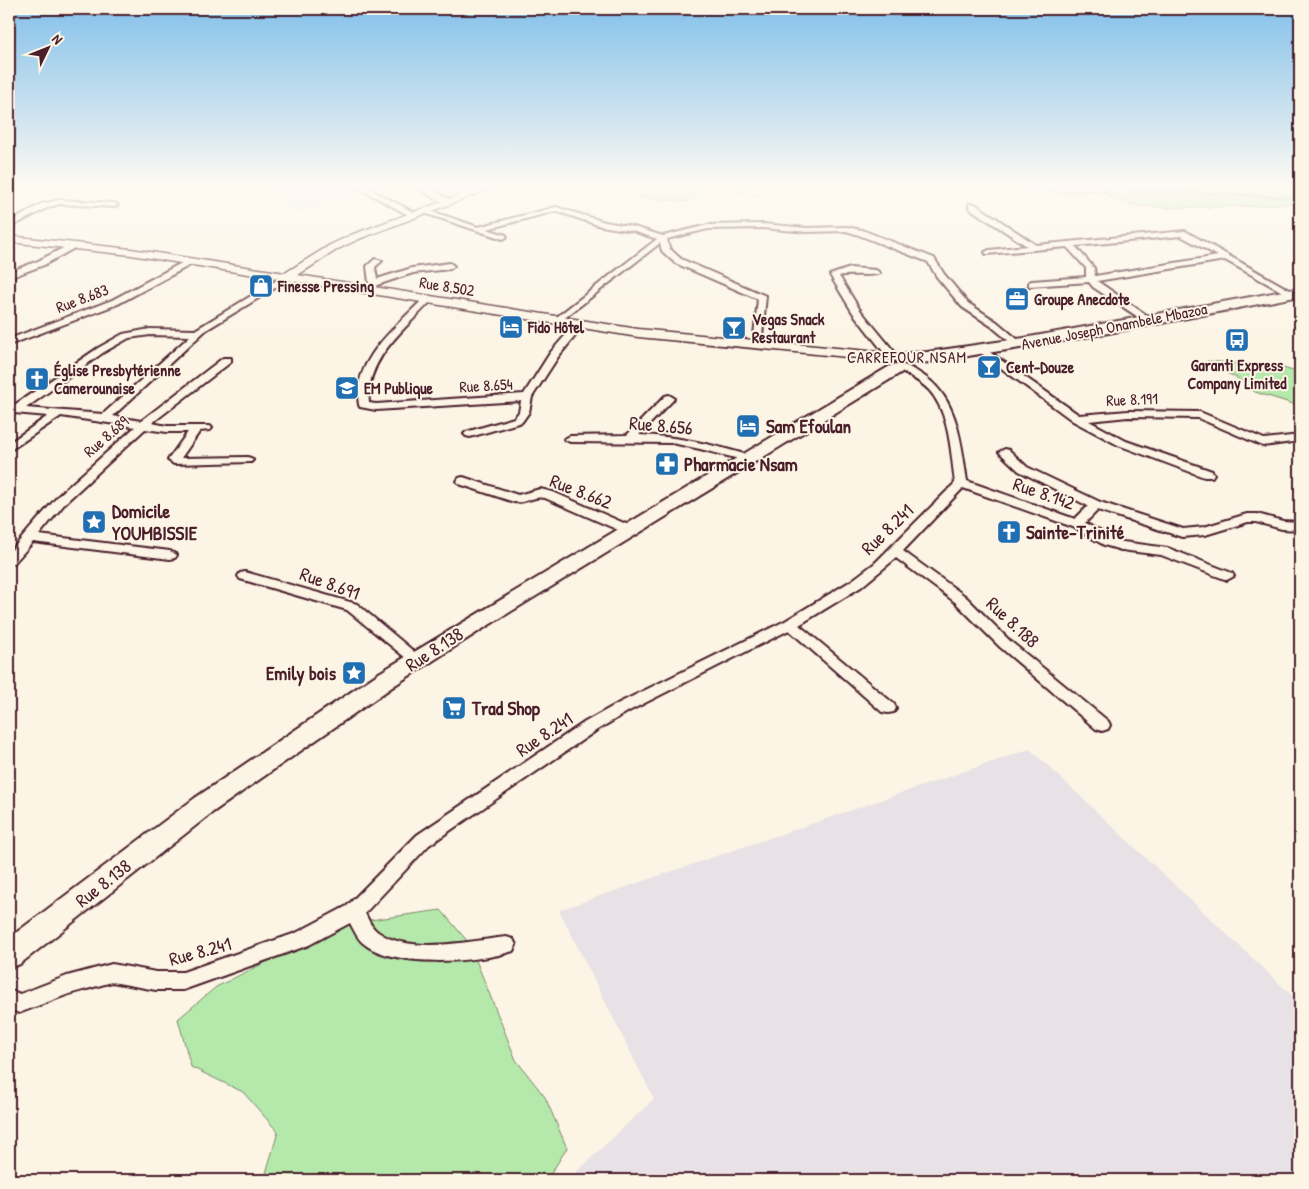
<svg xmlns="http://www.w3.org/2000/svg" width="1309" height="1189" viewBox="0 0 1309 1189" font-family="'Patrick Hand',sans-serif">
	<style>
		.built { fill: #e8e1e5 }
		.green { fill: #b4e9ab; stroke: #7f846b }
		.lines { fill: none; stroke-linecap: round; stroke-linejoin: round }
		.stream { stroke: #718a9f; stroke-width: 3 }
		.minor-casing { stroke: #4a1f2b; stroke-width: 4 }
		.secondary-casing { stroke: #4a1f2b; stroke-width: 3 }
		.primary-casing { stroke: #4a1f2b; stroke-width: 4 }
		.minor { fill: #fcf5e5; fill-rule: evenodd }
		.secondary { fill: #fcf5e5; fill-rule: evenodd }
		.primary { fill: #fcf5e5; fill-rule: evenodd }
		.labels { text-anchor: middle; stroke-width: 4; stroke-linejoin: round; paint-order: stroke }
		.far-poi-label { font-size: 16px; font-weight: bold; fill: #4a1f2b; stroke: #fcf5e5; text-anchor: start }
		.far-street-label { font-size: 16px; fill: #4a1f2b; stroke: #fcf5e5 }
		.far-neighbourhood-label { font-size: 16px; letter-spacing: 1px; fill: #4a1f2b; stroke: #fcf5e5 }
		.street-label { font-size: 19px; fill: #4a1f2b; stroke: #fcf5e5 }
		.poi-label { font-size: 19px; font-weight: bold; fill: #4a1f2b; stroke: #fcf5e5; text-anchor: start }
	</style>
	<rect width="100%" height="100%" fill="#fcf5e5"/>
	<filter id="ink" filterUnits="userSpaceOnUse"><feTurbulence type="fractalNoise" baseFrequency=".02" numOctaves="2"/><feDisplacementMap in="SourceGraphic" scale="10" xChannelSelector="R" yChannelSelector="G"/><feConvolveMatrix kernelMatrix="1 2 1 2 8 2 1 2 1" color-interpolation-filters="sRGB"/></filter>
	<g filter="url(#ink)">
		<g class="built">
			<path d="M271,187h85l10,5 -68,21 -25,-12z"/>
			<path d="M1030,749l270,254v177h-732l86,-81 -95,-189z"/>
		</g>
		<g class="green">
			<path d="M651,187h59l-7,2 -14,13 -45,-4 -10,-4 8,-5z"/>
			<path d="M715,187h48l1,7c-18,4 -31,-7 -49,-7z"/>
			<path d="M1106,187l178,1 16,2v12l-42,4 -92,2 -27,-2 -15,-4 -14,-5 -10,-7z"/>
			<path d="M1207,361l40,3 19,-1 34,10v33l-45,-14 -18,-14 -19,-9z"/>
			<path d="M441,910l28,33 47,117 29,37 22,51 -20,32h-283l14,-48 -35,-40 -52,-25 -13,-48 38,-32 126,-63z"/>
		</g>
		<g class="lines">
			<g class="stream">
				<path d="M928,187l86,1"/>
				<path d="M1016,188l48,4 31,-2 89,2 116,6"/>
				<path d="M978,213l24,17"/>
				<path d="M1003,230l15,10"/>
			</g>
			<defs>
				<g id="minor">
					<path d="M357,187h9l51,27 -7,2z"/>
					<path d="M418,187h8l27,14c-9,5 -28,-7 -35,-14z"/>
					<path d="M59,200l55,3 4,2 -4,2 -55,-3 -12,4 -38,20v-5l32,-19z"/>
					<path d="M969,204h6l61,41 149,-14 110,62 -1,2h-6l-63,-35 -128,21 55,38 -2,2h-6l-51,-34 -4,-5 -60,4v-4l3,-1 54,-4v-9l-19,-21 -81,7 -1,-2 4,-2 38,-4 -58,-38zM1181,236l37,20 -123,20 -1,-8 -19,-22z"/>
					<path d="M556,207l49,15 29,5 29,9 45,-11 54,-1 45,4 39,-1 16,3 72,28 10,16 24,29 29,19 26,22 -5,3 -3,-1 -24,-20 -29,-19 -25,-30 -9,-15 -72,-28 -10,-3 -39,1 -45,-4 -54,1 -41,10 2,9 12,11 85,37 -5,50 -3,1 -5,-3 5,-45 -83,-36 -13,-12 -2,-8 -103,81 -3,-1v-4l103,-80 -24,-8 -32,-5 -45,-15 -69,18 19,6 1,2 -4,2 -85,-28 7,-2 53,18z"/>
					<path d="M71,244l7,2 -34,19 -35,13v-6l29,-11z"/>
					<path d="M189,259l4,3 -1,2 -74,40 -109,41v-6l103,-39z"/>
					<path d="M375,259l7,2 -7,6 2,12 35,-11 38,-5 4,3 -4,3 -37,4 -36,12 -4,7 -3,1 -4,-3 3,-7 -2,-17z"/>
					<path d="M850,268l26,2 4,3c-5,4 -30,0 -41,3l21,34 37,45v4h-8l-36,-46 -23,-38z"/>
					<path d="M287,274l4,3 -1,2 -84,51 -93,86 28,5 82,-63h8v4l-79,61 15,3h43l2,2 -2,2 -10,1 -19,27 66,-1 4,1 2,2 -2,2 -77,2 -6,-4 20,-28h-21l-22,-3 -79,73 -27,33 131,16 7,4 -2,3 -5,1 -137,-17 -19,21 -5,1v-11l49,-57 77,-69 -74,-11 -52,35v-8l39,-27 -34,-3 -4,-1v-4l88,-60 25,-14 27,-5 45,1zM150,335l40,1 -87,78 -77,-6 78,-56 25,-14z"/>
					<path d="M427,297l5,3 -2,2c-26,28 -65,57 -61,101l7,1 148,-10 26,-41 27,-31h6l2,2 -27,33 -26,40 -3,15 -7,10 -52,15 -4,-1 -2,-2 2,-2 48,-14 5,-6 2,-11 -145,9 -16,-3 -1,-2c-8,-44 38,-79 65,-107z"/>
					<path d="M981,346l98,69 49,-4 72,1 64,27 36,-4v6l-37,5 -65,-28 -70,-1 -39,4 37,20 86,30 2,3 -2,3h-8l-86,-32 -45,-24 -95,-70 -2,-2z"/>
					<path d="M904,365c6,2 12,6 17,9 37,23 40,68 46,107l108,38 13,-13 -69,-35 -20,-19 6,-3 4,1 18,17 73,35 83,27 21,-2 43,-13h10l26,7 17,1v8l-18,-1 -26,-7h-8l-43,13 -23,2 -84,-27 -13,13 29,16 9,3 45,6 64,25 2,3 -7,4 -66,-25 -40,-5 -17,-5 -31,-18 -110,-39 -60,63 62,45 45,45 98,80 2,4 -2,4 -6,2 -6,-2 -96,-82 -45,-45 -59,-44 -35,29 -62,38 95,79 2,4 -2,4 -6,1 -6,-1 -93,-82 -160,81 -32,19 -168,115 -64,68c3,7 7,15 13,19 32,23 91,9 128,5l7,2 3,6 -3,6c-35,12 -121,17 -150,-8 -6,-5 -9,-13 -13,-20l-41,22 -126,45h-27l-44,-8 -43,12 -50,19 -10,-4v-19l11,4 47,-18 45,-12 44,8h27l113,-39 51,-27 70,-71 168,-113 34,-19 166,-82 66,-40 24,-18 80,-80c-4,-29 -5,-70 -26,-93 -8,-8 -19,-14 -29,-20v-4z"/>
					<path d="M669,395l5,3 -1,2 -34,35c39,1 75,10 112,21l2,2 -2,2 -4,1 -47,-12 -28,-6 -102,-1 -6,-3 6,-3 57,-1 38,-39z"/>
					<path d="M463,477l55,18 22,-6 13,3 80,35 2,3 -2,3h-8l-80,-35c-11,-3 -20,6 -31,4l-55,-18 -2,-3 2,-3z"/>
					<path d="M245,572l112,32 67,56 -2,3h-10l-65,-53 -107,-31 -2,-3 2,-3z"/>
				</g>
				<path id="secondary" d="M482,187h13l-136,52 -21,10 -40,26 340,54 251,24 7,4 -7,4 -251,-24 -507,-82 -122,-13v-6l122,13 154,24 45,-28 21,-10z"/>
				<g id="primary">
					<path d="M1300,288v8c-104,20 -208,42 -313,57 -30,4 -65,15 -94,7l-3,-3 3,-3 34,-2 97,-14z"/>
					<path d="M896,364l6,2 2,3 -2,3 -418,256 -89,57 -182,127 -193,152 -11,4v-30l186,-140 184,-125 511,-307z"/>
				</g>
			</defs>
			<use href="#minor" class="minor-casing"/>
			<use href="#secondary" class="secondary-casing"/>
			<use href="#primary" class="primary-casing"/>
			<use href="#minor" class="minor"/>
			<use href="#secondary" class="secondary"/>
			<use href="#primary" class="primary"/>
		</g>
	</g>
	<linearGradient id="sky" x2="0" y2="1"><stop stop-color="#83c0ea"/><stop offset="0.53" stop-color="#fefaf3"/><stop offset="1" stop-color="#fefaf3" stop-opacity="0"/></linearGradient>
	<rect width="1309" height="353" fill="url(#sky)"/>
	<defs>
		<symbol id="shop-square" viewBox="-11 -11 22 22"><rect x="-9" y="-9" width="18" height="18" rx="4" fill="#1f6fb2" stroke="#fcf5e5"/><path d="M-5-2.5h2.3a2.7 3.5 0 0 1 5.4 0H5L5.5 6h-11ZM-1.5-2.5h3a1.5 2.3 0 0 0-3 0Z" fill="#fff"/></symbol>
		<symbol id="office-square" viewBox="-11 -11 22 22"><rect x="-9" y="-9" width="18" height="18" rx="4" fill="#1f6fb2" stroke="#fcf5e5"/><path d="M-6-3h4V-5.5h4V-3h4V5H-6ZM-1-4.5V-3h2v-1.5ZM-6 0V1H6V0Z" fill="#fff"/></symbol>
		<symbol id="hotel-square" viewBox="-11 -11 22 22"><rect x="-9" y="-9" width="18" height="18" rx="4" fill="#1f6fb2" stroke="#fcf5e5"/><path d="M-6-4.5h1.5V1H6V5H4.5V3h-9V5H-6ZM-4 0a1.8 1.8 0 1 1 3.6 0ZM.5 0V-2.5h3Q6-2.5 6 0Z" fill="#fff"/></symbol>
		<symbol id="bar-square" viewBox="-11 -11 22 22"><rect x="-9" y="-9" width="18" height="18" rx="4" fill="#1f6fb2" stroke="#fcf5e5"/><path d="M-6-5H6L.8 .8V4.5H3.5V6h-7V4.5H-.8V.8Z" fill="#fff"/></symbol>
		<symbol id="bus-square" viewBox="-11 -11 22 22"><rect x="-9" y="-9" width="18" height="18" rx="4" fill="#1f6fb2" stroke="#fcf5e5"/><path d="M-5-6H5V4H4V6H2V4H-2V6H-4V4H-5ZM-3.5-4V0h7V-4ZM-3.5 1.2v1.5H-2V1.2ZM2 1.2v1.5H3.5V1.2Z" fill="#fff"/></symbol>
		<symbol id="church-square" viewBox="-11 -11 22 22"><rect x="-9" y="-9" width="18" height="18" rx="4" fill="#1f6fb2" stroke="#fcf5e5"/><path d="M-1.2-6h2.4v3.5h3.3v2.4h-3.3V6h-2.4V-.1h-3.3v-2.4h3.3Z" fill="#fff"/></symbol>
		<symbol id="school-square" viewBox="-11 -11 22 22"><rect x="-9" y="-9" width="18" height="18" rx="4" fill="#1f6fb2" stroke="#fcf5e5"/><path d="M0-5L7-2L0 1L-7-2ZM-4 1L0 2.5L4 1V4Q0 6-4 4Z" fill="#fff"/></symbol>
		<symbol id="pharmacy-square" viewBox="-11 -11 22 22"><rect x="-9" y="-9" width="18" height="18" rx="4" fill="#1f6fb2" stroke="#fcf5e5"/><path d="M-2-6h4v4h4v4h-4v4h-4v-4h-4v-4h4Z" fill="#fff"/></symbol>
		<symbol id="sight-square" viewBox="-11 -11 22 22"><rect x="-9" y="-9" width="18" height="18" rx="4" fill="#1f6fb2" stroke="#fcf5e5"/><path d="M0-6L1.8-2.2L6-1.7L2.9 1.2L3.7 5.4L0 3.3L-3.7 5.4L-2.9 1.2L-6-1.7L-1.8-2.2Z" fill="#fff"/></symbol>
		<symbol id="supermarket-square" viewBox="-11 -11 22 22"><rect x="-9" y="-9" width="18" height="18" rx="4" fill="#1f6fb2" stroke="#fcf5e5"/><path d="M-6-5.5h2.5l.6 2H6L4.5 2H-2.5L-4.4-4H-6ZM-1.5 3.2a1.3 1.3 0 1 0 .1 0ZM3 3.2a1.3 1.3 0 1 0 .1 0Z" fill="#fff"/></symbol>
	</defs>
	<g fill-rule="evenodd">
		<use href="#shop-square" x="247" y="272" width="28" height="28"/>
		<use href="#office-square" x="1003" y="285" width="28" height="28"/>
		<use href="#hotel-square" x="497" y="313" width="28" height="28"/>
		<use href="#bar-square" x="720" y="314" width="28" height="28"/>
		<use href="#bus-square" x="1223" y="326" width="28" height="28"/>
		<use href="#bar-square" x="975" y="353" width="28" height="28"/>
		<use href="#church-square" x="23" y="365" width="28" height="28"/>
		<use href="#school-square" x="333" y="374" width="28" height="28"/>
		<use href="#hotel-square" x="734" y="412" width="28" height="28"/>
		<use href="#pharmacy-square" x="653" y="450" width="28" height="28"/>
		<use href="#sight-square" x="80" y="508" width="28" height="28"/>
		<use href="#church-square" x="995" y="518" width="28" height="28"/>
		<use href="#sight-square" x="340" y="659" width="28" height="28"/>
		<use href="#supermarket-square" x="440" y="694" width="28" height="28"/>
	</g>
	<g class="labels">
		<g class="far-poi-label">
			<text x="278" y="292">Finesse Pressing</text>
			<text x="1034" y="305">Groupe Anecdote</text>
			<text x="752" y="325">Vegas Snack<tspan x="752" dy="18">Restaurant</tspan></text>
			<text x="528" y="333">Fido Hôtel</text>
			<text x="1237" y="371" text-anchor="middle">Garanti Express<tspan x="1237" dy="18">Company Limited</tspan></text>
			<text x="1006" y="373">Cent-Douze</text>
			<text x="54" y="376">Église Presbytérienne<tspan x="54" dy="18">Camerounaise</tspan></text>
			<text x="364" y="394">EM Publique</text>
		</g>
		<g class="far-street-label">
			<text transform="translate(447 286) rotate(9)" y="6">Rue 8.502</text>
			<text transform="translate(82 298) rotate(-21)" y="6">Rue 8.683</text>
			<text transform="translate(1114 326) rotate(-11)" y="6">Avenue Joseph Onambele Mbazoa</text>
			<text transform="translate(486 385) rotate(-3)" y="6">Rue 8.654</text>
			<text transform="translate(1132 399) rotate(-2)" y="6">Rue 8.191</text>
			<text transform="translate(106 436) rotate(-41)" y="6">Rue 8.689</text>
		</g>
		<g class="far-neighbourhood-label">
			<text x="907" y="363">CARREFOUR NSAM</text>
		</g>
		<g class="street-label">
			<text transform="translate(661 425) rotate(5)" y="7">Rue 8.656</text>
			<text transform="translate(581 491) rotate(21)" y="7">Rue 8.662</text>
			<text transform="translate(1044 493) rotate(19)" y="7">Rue 8.142</text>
			<text transform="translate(887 529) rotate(-44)" y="7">Rue 8.241</text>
			<text transform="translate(330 583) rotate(20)" y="7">Rue 8.691</text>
			<text transform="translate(1013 622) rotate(43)" y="7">Rue 8.188</text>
			<text transform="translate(434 649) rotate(-33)" y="7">Rue 8.138</text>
			<text transform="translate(544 734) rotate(-34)" y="7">Rue 8.241</text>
			<text transform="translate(103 883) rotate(-38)" y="7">Rue 8.138</text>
			<text transform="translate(200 951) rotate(-15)" y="7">Rue 8.241</text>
		</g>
		<g class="poi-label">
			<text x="766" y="433">Sam Efoulan</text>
			<text x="684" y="471">Pharmacie Nsam</text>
			<text x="112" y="518">Domicile<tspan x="112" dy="22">YOUMBISSIE</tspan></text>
			<text x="1026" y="539">Sainte-Trinité</text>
			<text x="336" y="680" text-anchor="end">Emily bois</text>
			<text x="472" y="715">Trad Shop</text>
		</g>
	</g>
	<rect width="1309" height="1189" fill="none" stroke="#fcf5e5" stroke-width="30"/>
	<rect x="15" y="15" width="1279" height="1159" fill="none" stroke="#4a1f2b" stroke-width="2" filter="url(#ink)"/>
	<g transform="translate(48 48) rotate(47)" stroke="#fcf5e5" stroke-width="4" paint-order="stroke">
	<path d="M0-4L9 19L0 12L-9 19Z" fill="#4a1f2b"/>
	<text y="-8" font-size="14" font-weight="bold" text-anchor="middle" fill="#4a1f2b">N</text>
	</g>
</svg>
